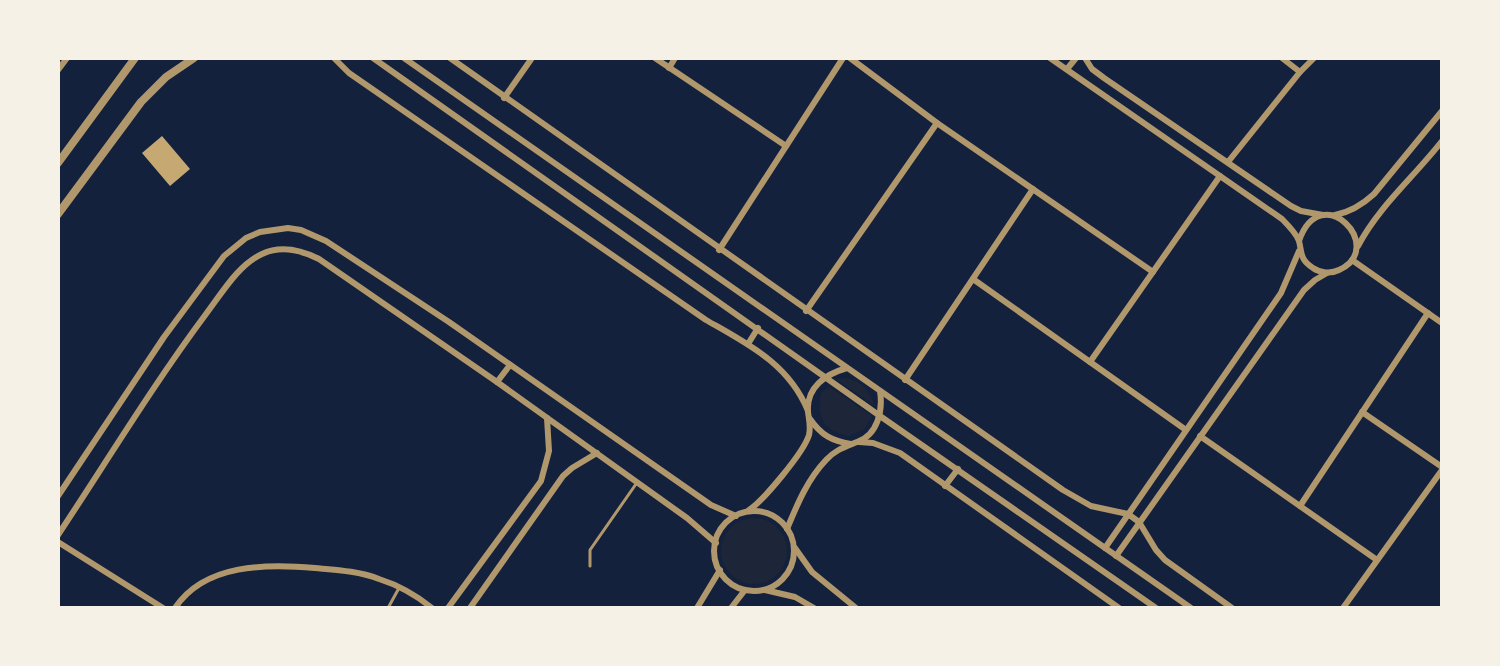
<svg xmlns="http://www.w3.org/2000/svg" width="1500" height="666" viewBox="0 0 1500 666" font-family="'Golos Text',sans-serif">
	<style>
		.green { fill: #1d2539 }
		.building { fill: #c6a872 }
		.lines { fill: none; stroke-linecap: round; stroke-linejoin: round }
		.service { stroke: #b1986c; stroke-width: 3 }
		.minor { stroke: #b1986c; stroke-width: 6 }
		.tertiary { stroke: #b1986c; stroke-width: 8 }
	</style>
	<rect width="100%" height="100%" fill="#14213d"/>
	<g class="green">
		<path d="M846,378c17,4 22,12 29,28l-39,-27z"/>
		<path d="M829,387l43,29 -8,13 -15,7c-26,-6 -32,-17 -28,-43z"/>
		<circle cx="754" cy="551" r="33"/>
	</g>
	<path class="building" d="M162,136l28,33 -20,17 -28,-33z"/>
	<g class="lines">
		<g class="service">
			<path d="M590,566v-16l46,-66"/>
			<path d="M388,608l11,-20"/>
		</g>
		<g class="minor">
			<path d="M334,58l15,15 357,247c42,24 83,44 102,91"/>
			<path d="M373,58l507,358 276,192"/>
			<path d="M404,58l787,550"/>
			<path d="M450,58l613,432 28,16 37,8 11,8 17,28 9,10 67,48"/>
			<path d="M655,58l131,88"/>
			<path d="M850,58l87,65 216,149"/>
			<path d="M1050,58l232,161c6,6 14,14 17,22 3,12 1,19 14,27 7,5 18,6 26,2 49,-22 -18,-93 -40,-29"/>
			<path d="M1085,58l7,11 12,9 187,128 10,5 22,4"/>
			<path d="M1282,58l18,14"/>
			<path d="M669,68l6,-10"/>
			<path d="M1067,69l9,-11"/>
			<path d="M58,70l9,-12"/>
			<path d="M504,98l28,-40"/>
			<path d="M1228,162l72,-90 14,-14"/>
			<path d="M1335,215c16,-3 27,-10 39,-21l68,-83"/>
			<path d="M1358,246c21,-40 56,-69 84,-105"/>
			<path d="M719,250l124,-192"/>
			<path d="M1352,260l90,63"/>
			<path d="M973,279l213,151"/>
			<path d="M806,311l131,-188"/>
			<path d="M748,344l10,-16"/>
			<path d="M1090,362l130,-186"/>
			<path d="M905,380l128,-191"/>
			<path d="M497,382l13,-17"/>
			<path d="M1362,412l80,55"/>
			<path d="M810,419c11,16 22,22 41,25"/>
			<path d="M1200,436l177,124"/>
			<path d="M859,442l14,1 27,10 219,155"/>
			<path d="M945,486l13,-17"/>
			<path d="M58,496l106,-159 60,-81 22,-18 14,-6 28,-4 13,2 25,11 123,81 262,183 25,11"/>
			<path d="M1300,506l128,-193"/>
			<path d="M749,510c14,-9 55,-58 60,-75 2,-8 0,-15 -1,-23 -2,-25 18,-38 39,-44"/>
			<circle cx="754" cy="551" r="40"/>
			<path d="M787,529c10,-24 20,-49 39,-69 9,-10 19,-13 31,-18 21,-7 26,-32 23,-51"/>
			<path d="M58,535c49,-74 95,-150 148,-221 16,-21 32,-49 56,-60 19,-9 39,-4 57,5l178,123 190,136 29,25"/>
			<path d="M58,542l105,66"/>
			<path d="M795,548l17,24 44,36"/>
			<path d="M1105,548l176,-255 18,-42"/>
			<path d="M1116,556l188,-266 11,-10 12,-7"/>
			<path d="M765,590l30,7 19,11"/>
			<path d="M175,608c30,-45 92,-44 140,-40 22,2 43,3 64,11 19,6 37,16 53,29"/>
			<path d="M448,608l93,-127 8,-30 -2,-33"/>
			<path d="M470,608l93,-132 9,-8 25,-15"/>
			<path d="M697,608l23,-38"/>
			<path d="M731,608l14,-18"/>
			<path d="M1343,608l99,-138"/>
		</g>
		<g class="tertiary">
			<path d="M58,163l77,-105"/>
			<path d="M58,214l83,-112 25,-25 28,-19"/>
		</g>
	</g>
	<rect width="1500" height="666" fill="none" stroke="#f6f1e7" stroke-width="120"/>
</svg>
